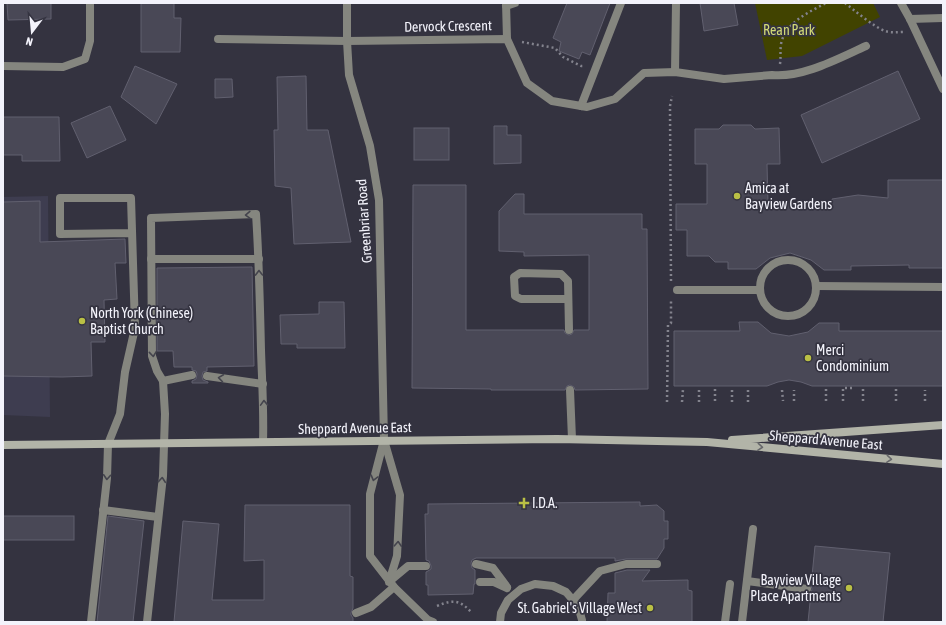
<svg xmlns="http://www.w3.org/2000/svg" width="946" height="625" viewBox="0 0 946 625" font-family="'Asap Condensed',sans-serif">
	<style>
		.built { fill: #3e3d50 }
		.green { fill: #414300 }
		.building { fill: #494856; stroke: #61606f }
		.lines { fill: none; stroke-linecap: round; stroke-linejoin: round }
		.path { stroke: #83838d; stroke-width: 2.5; stroke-dasharray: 2 3; stroke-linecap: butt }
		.lane { stroke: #85867f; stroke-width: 8 }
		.street { stroke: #85867f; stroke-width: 8 }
		.secondary { stroke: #b2b4a8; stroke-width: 8 }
		.oneway { stroke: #44444d }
		.oneway2 { stroke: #66676a }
		.poi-dot { fill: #bac045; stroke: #343340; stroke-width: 1.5 }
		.labels { text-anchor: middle; stroke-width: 3.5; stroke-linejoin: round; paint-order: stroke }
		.street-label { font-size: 14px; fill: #f3f3fb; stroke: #343340 }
		.park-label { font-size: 14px; fill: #d2d976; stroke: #343340 }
		.poi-label { font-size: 14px; fill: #f3f3fb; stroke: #343340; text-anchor: start }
	</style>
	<rect width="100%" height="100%" fill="#343340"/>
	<path class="built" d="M48,196l2,221 -47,-2v-218z"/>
	<path class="green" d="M755,3h118l7,14 -78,39 -35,4z"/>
	<g class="building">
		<path d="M7,3h44v16l-43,1z"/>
		<path d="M141,3h33v15h7l-1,34h-39z"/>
		<path d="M567,3h43l-20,52 -8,-3 -3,7 -20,-8 2,-9 -8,-4z"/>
		<path d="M700,3h34l4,22 -34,6z"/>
		<path d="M135,66l42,18 -21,40 -35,-27z"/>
		<path d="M898,71l22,48 -98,44 -21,-48z"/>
		<path d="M306,76l1,54h21l23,112 -57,2 -3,-56 -16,-2 -1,-56h4l-1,-53z"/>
		<path d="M215,79h17l1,18 -18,1z"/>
		<path d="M110,106l16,34 -39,18 -16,-35z"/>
		<path d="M3,117h56l1,44h-38v-6h-19z"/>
		<path d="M723,125h28l4,4 24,-1 1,36h-13l1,40 64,-1v-4l26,-4 30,3v-18h55v88h-34v-3l-58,1v4h-27l-13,-10 -21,-7 -20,5 -14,11h-28v-7h-13l-6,-6h-22v-26h-11v-26h31v-40h-12v-35h24z"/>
		<path d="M494,126h13v9h14v28l-27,1z"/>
		<rect x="414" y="128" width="35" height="32"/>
		<path d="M413,185h53v145h98l1,3 4,2 3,-1 2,-4h15v-75l-65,1v-4l-25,-1v-40l16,-17h9v20h118v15h5l1,160 -73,1 -1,-3 -4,-2 -3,1 -2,4h-74v-1l-79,-1z"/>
		<path d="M40,201v41l85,-3 1,24h-11l2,36 -13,1 1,42h-14l1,34 -30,1 -59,-1v-174z"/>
		<path d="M252,267l2,99 -47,1v4l-4,1 -1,4 1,4 5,2v1h-16v-2l4,-2 1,-5 -1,-3 -4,-1v-3h-18l-1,-16h-16v-83z"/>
		<path d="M319,302h25l1,46h-48v-4h-16l-1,-29 39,-1z"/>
		<path d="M739,322h19l13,11 18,3 19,-4 11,-9h20v8h104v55h-131l-11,-4 -12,-2 -11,2 -11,4h-93v-55h66z"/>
		<path d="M640,502v4l17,-1 7,6v10h4v18h-4v9l-7,11h-31l-11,2v-3h-139l-4,2 -1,3 1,5 3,2v14h-1l-1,10 -45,1v-10h-2v-13l2,-1 3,-2v-3l-2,-5 -3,-1 -1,-46h3v-10z"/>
		<path d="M245,505h105v71l3,1v31l-2,5v2l2,3v4h-179l9,-101 36,3 -7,76h52v-40l-20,1z"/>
		<rect x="3" y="516" width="71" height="24"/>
		<path d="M108,516l36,5 -11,101h-36z"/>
		<path d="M815,546l75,7 -7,69h-75l3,-29 1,-4 -1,-3z"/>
		<path d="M627,570h23l-8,11 46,-1v10l4,1v31h-85l1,-29h7v-20z"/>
	</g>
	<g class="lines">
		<g class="path">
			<path d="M845,3c9,7 29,24 40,28 6,2 12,1 19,1"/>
			<path d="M522,42l33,6 8,9 18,9h3"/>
			<path d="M780,64c1,-7 0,-13 1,-20 4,-21 28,-32 45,-41"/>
			<path d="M671,281l-1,-175 2,-10"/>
			<path d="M715,389v13"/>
			<path d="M896,389v12"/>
			<path d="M782,390l1,11"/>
			<path d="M794,401v-11"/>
			<path d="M826,401v-13"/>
			<path d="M843,401v-13h10"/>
			<path d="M863,401v-13"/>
			<path d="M925,401v-11"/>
			<path d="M667,402l1,-77 3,-2v-23"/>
			<path d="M682,402l1,-13"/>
			<path d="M699,402v-12"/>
			<path d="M732,402v-12"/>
			<path d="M748,402v-12"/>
			<path d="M437,606c17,-7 23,-6 35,7"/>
		</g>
		<g class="lane">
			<path d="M506,3l1,36"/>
			<path d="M506,6l9,-3"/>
			<path d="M910,19l33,-1"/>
			<path d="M675,72l1,-69"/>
			<path d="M581,106l40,-103"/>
			<path d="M151,259h108"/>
			<circle cx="788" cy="288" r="28"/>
			<path d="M816,286l127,1"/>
			<path d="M677,290h83"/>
			<path d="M568,299h-47l-6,-3 -1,-19 6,-4 41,1 7,7 1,49"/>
			<path d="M207,376l56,8"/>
			<path d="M163,381l29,-6"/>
			<path d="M570,390l2,49"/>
			<path d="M384,440l-14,54v62l24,31 34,33 5,2"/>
			<path d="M384,440l16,55 -3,61 -8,26"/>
			<path d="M103,510l55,7"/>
			<path d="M476,564l17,4 14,19"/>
			<path d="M390,581l18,-15h18"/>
			<path d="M747,581l60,8"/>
			<path d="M480,582h14l13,6"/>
			<path d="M573,600l27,-29 26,-7h31"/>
			<path d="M356,613l15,-6 23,-20"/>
			<path d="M91,622l16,-144 1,-34 12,-30 5,-42 10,-44 -4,-130h-71v36l72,-1"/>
			<path d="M147,622l16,-146 2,-62 -2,-33 -6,-10 -5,-15 -1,-138 105,-4c3,45 4,91 5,136 1,31 3,61 2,92"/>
			<path d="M500,622l1,-9 7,-13 13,-11 14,-5 18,2 13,6 12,14 4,14v2"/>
			<path d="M725,622l5,-38"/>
			<path d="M742,622l11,-93"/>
		</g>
		<g class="street">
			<path d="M347,3v38l2,34 21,71 9,54 5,240"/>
			<path d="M901,3l9,16 33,70"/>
			<path d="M218,39l129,2 160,-2 20,44 25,18 35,6 28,-8 29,-26 31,-1 49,7 48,-4c31,3 67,-17 94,-29"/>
			<path d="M3,66l60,1 22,-8 5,-18v-38"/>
		</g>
		<g class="secondary">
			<path d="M732,440l211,-15"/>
			<path d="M3,445l554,-6 150,3 236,22"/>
		</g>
	</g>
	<defs><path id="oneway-chevron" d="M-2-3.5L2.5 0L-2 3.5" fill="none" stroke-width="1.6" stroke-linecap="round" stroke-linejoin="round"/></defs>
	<g class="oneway">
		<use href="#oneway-chevron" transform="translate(248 215) rotate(178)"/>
		<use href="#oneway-chevron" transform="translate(259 273) rotate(-91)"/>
		<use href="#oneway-chevron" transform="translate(153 354) rotate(84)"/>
		<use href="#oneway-chevron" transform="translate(221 378) rotate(-172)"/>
		<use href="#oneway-chevron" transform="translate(264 403) rotate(-92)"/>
		<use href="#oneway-chevron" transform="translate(107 477) rotate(94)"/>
		<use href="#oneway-chevron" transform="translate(374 478) rotate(105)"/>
		<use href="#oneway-chevron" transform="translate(162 480) rotate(-85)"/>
		<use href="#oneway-chevron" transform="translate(398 544) rotate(-87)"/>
	</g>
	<g class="oneway2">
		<use href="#oneway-chevron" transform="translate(760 447) rotate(5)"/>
		<use href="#oneway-chevron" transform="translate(889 459) rotate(5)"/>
	</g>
	<g class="poi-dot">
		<circle cx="737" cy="196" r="4"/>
		<circle cx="82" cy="321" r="4"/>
		<circle cx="808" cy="358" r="4"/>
		<path d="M522 497h4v4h4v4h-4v4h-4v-4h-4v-4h4z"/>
		<circle cx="849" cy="588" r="4"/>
		<circle cx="650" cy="608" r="4"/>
	</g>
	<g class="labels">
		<g class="street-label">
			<text transform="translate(448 26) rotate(-1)" y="5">Dervock Crescent</text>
			<text transform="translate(364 221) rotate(-94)" y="5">Greenbriar Road</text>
			<text transform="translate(355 428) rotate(-1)" y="5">Sheppard Avenue East</text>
			<text transform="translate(826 440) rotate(5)" y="5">Sheppard Avenue East</text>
		</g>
		<g class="park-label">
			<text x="789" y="35">Rean Park</text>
		</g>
		<g class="poi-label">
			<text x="745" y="193">Amica at<tspan x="745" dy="16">Bayview Gardens</tspan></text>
			<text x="90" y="318">North York (Chinese)<tspan x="90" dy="16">Baptist Church</tspan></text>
			<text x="816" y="355">Merci<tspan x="816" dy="16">Condominium</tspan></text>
			<text x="532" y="508">I.D.A.</text>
			<text x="841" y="585" text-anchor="end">Bayview Village<tspan x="841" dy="16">Place Apartments</tspan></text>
			<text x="642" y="613" text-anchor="end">St. Gabriel's Village West</text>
		</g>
	</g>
	<rect width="946" height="625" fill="none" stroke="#f3f3fb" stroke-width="8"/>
	<g transform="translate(32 32) rotate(196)" stroke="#343340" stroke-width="3" paint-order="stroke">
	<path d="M0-3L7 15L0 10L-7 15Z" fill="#f3f3fb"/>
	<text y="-6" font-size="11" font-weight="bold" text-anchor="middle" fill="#f3f3fb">N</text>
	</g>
</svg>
